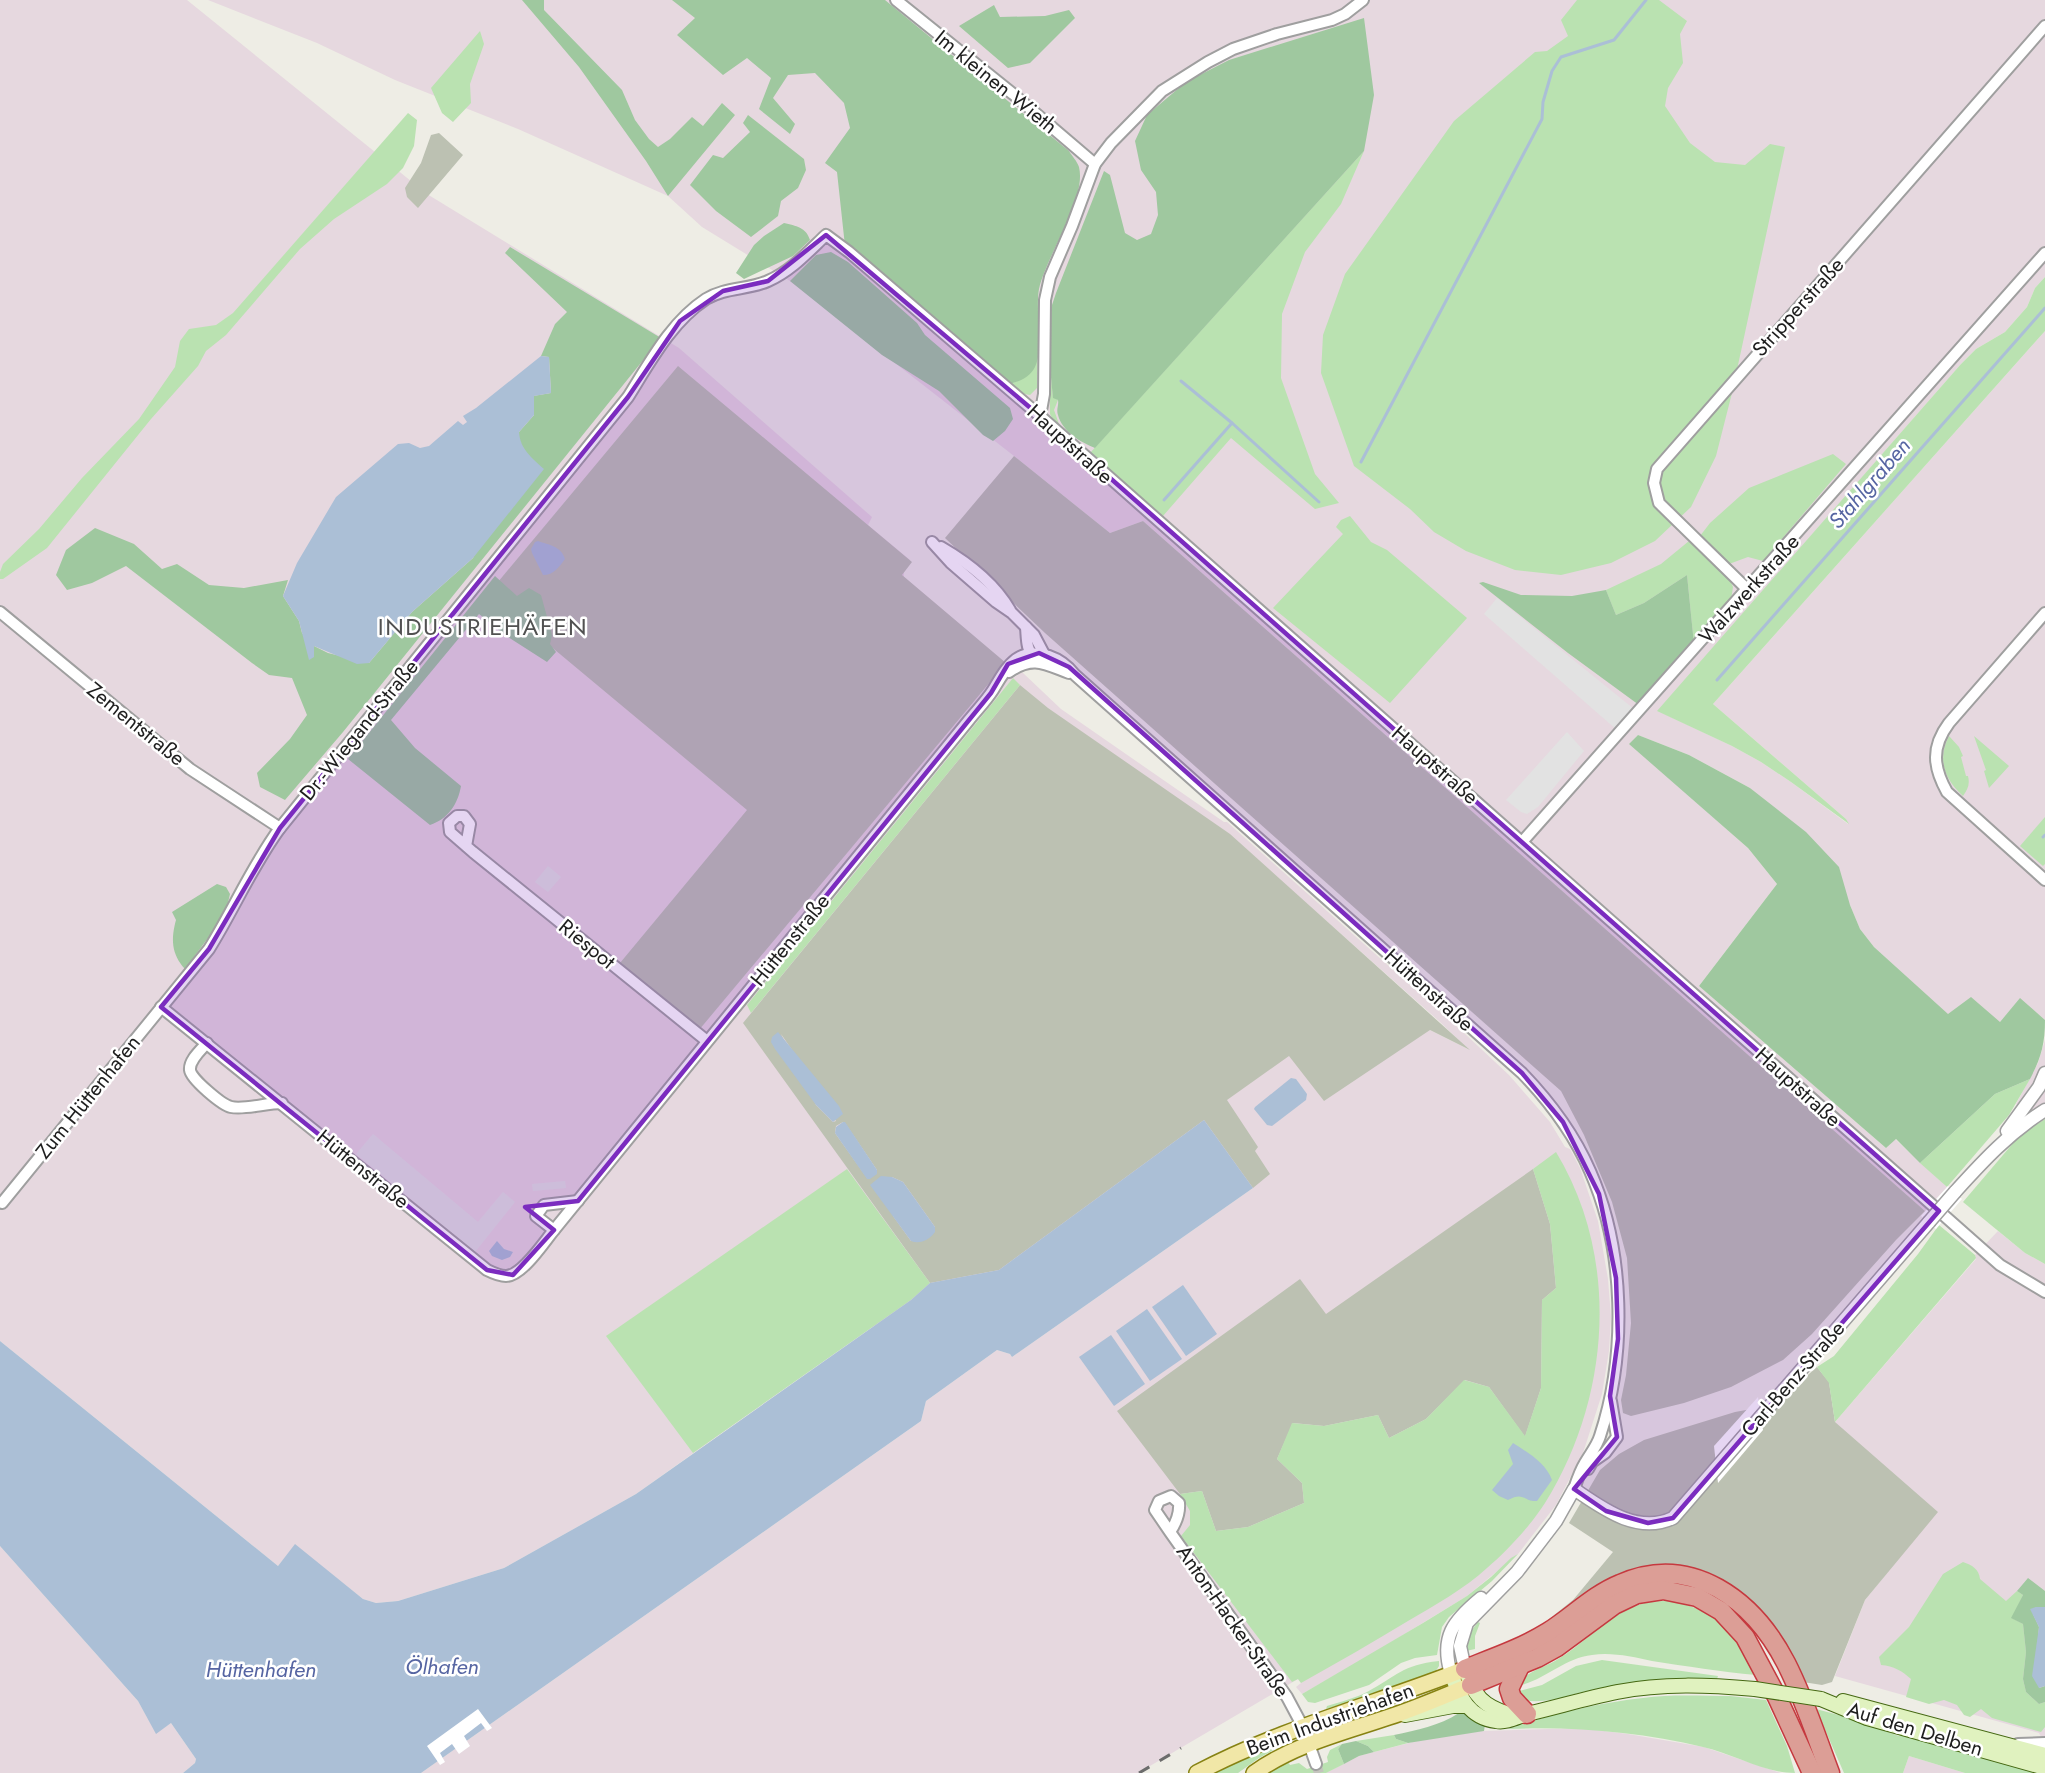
<svg xmlns="http://www.w3.org/2000/svg" width="2045" height="1773" viewBox="0 0 2045 1773" font-family="Jost,sans-serif">
  <rect width="100%" height="100%" fill="#eeede5"/>
  <g fill="#e6d8df" fill-rule="evenodd">
    <path d="M0,0H187L427,194L679,348L872,517L868,525L910,560L904,567V577L975,637L1013,678L1022,672L1061,709L1224,822H1227L1464,1033L1509,1075L1550,1122L1565,1147L1570,1149L1580,1168L1598,1221L1608,1279L1611,1317L1609,1351L1602,1394L1583,1453L1556,1505L1518,1554L1467,1596L1362,1660L1302,1694L1296,1687L1301,1683L1298,1679L1138,1773H421L921,1421L926,1401L997,1350L1010,1354L1012,1357L1253,1188L869,1328L636,1494L504,1568L398,1601L376,1603L363,1599L295,1545L278,1566L0,1341ZM1231,836L1440,1022L1468,1049L1430,1030Z"/>
    <polygon points="208,0 2045,0 2045,277 2035,288 2027,307 2005,332 1976,349 1961,364 1658,711 1732,746 1761,762 1791,782 1848,824 1846,819 1713,704 2045,331 2045,1020 2020,999 2000,1022 1948,1015 1874,947 1860,929 1850,905 1750,788 1689,755 1638,735 1630,744 1748,848 1777,884 1699,986 1886,1148 1895,1139 1947,1187 1925,1211 1143,521 1110,533 1014,456 790,281 702,227 668,196 518,129 395,80 317,43"/>
    <polygon points="2045,1040 2045,1119 2041,1122 2016,1104 2038,1063"/>
    <polygon points="1998,1231 2025,1253 2045,1264 2045,1742 2043,1741 2039,1733 1835,1676 1865,1600 1883,1578 1835,1422 1976,1259 1975,1255"/>
    <polygon points="0,1546 138,1701 156,1733 171,1723 196,1759 195,1763 183,1773 0,1773"/>
    <polygon points="1581,1728 1628,1734 1704,1747 1781,1773 1326,1773 1359,1756 1424,1739 1481,1731"/>
    <polygon points="1909,1756 1965,1773 1903,1773"/>
  </g>
  <g fill="#bcc1b2" fill-rule="evenodd">
    <polygon points="439,133 463,155 418,208 407,197 405,188 421,163 431,135"/>
    <polygon points="678,366 912,562 902,575 1006,663 699,1030 620,963 747,810 488,594"/>
    <polygon points="1014,456 1110,533 1143,521 1925,1211 1896,1240 1812,1334 1783,1360 1731,1387 1684,1403 1631,1416 1623,1413 1621,1400 1626,1375 1631,1323 1627,1258 1612,1202 1584,1135 1561,1091 1045,633 945,538"/>
    <path d="M1020,685L1048,708L1230,834L1470,1050L1430,1030L1324,1101L1289,1056L1227,1100L1258,1147L1255,1151L1270,1174L1253,1188L1204,1120L999,1270L930,1283L743,1023ZM781,1034L799,1060L836,1121L833,1122L816,1105ZM843,1122L845,1123L877,1170L867,1178L835,1133L836,1126ZM892,1177L903,1182L935,1227L911,1241L893,1216Z"/>
    <polygon points="1533,1169 1550,1224 1556,1288 1542,1300 1541,1388 1525,1437 1489,1387 1465,1380 1426,1419 1389,1438 1378,1415 1324,1426 1293,1423 1277,1459 1302,1483 1304,1503 1248,1527 1216,1531 1202,1491 1180,1494 1117,1411 1300,1279 1326,1314"/>
    <polygon points="1817,1367 1829,1382 1835,1422 1938,1512 1865,1600 1832,1682 1822,1685 1803,1682 1722,1583 1550,1623 1548,1620 1573,1600 1613,1552 1569,1523 1600,1470 1619,1454 1644,1440 1735,1412 1757,1408 1800,1382"/>
  </g>
  <g fill="#bae2b1">
    <polygon points="1577,0 1659,0 1687,21 1680,34 1683,63 1668,88 1665,106 1690,143 1715,162 1745,165 1770,144 1785,147 1732,393 1716,456 1691,507 1655,541 1611,563 1561,575 1515,570 1466,551 1434,532 1410,509 1354,466 1321,373 1323,335 1345,274 1454,121 1535,52 1547,51 1568,36 1561,20"/>
    <polygon points="480,31 484,44 470,84 471,103 453,122 442,113 431,88"/>
    <polygon points="408,113 417,120 414,146 403,168 387,184 334,219 300,249 226,335 206,351 198,366 151,419 47,548 3,579 0,579 0,572 3,564 39,529 82,478 139,419 175,367 180,341 189,329 216,325 233,313"/>
    <polygon points="1364,151 1341,204 1305,252 1282,314 1281,378 1315,474 1339,503 1315,509 1231,438 1163,516 1090,453"/>
    <polygon points="2045,277 2045,331 1713,704 1846,819 1849,824 1791,782 1761,762 1732,746 1657,711 1961,364 1976,349 2005,332 2027,307 2035,288"/>
    <path d="M1038,352L1037,388L1030,395L1019,393L1009,384C1026,380 1035,368 1038,352Z"/>
    <polygon points="1049,357 1053,397 1058,400 1054,410 1059,424 1065,432 1054,422 1050,414"/>
    <polygon points="1833,454 1846,464 1763,561 1748,557 1729,564 1700,536 1710,523 1749,488"/>
    <polygon points="1350,516 1371,542 1387,550 1467,618 1390,703 1273,608 1343,534 1336,527 1341,520"/>
    <polygon points="1689,541 1730,580 1733,587 1731,600 1694,644 1687,575 1644,603 1616,615 1606,590 1661,564"/>
    <polygon points="1013,678 1020,685 751,1013 747,1005"/>
    <path d="M1949,736L1959,747L1963,756L1961,757L1966,776H1968C1970,784 1968,789 1963,796C1944,779 1937,759 1949,736Z"/>
    <polygon points="1974,736 2009,766 1989,788 1984,771 1986,770"/>
    <polygon points="2045,817 2045,864 2043,866 2020,846"/>
    <polygon points="2030,1079 2009,1115 1947,1187 1920,1163 1995,1094"/>
    <polygon points="2045,1119 2045,1264 2025,1253 1963,1202 2020,1135"/>
    <path d="M1556,1152C1621,1259 1610,1399 1545,1503C1531,1525 1507,1551 1487,1568C1464,1589 1435,1605 1408,1621C1373,1642 1337,1663 1301,1683L1298,1679L1292,1682L1181,1536L1190,1525V1511L1180,1494L1202,1491L1216,1531L1248,1527L1304,1503L1302,1483L1277,1459L1292,1423L1324,1426L1378,1415L1389,1438L1426,1419L1464,1380L1489,1387L1525,1436L1541,1388L1542,1300L1556,1288L1550,1224L1533,1169Z"/>
    <polygon points="847,1169 930,1283 911,1300 693,1453 606,1336"/>
    <polygon points="1939,1225 1975,1255 1976,1258 1835,1422 1829,1383 1817,1367 1834,1356 1918,1254"/>
    <polygon points="1518,1554 1492,1581 1449,1617 1442,1627 1437,1655 1415,1658 1401,1663 1369,1685 1315,1703 1308,1702 1302,1694 1423,1623 1467,1596 1491,1577 1511,1558"/>
    <path d="M1963,1562C1972,1565 1979,1569 1980,1579L2006,1601L2017,1591L2023,1595L2012,1618L2023,1624L2026,1652L2023,1679L2026,1692L2039,1704L2045,1702V1727L2041,1732L1992,1718L1981,1709L1970,1717L1964,1715L1957,1705L1944,1700L1929,1704L1906,1697L1911,1679C1902,1671 1894,1666 1881,1665L1879,1657L1909,1627L1943,1574Z"/>
    <path d="M1672,1601C1718,1611 1737,1635 1756,1675C1721,1672 1686,1666 1652,1661C1633,1657 1612,1652 1592,1655C1564,1658 1544,1681 1517,1686C1524,1673 1542,1668 1555,1661C1583,1645 1606,1617 1636,1606C1647,1601 1660,1601 1672,1601Z"/>
    <polygon points="1478,1622 1480,1623 1475,1636 1475,1649 1466,1651 1468,1635"/>
    <path d="M1602,1660L1718,1676L1717,1679C1678,1676 1639,1681 1601,1688C1575,1692 1545,1707 1520,1699L1515,1692L1542,1685L1576,1666Z"/>
    <path d="M1439,1661V1666L1432,1677L1326,1709L1327,1706C1340,1702 1355,1698 1367,1692C1397,1676 1402,1665 1439,1661Z"/>
    <polygon points="1426,1690 1427,1692 1395,1704 1382,1712 1332,1730 1331,1727 1372,1714 1393,1702"/>
    <path d="M1730,1696L1766,1700L1787,1746L1795,1773C1764,1773 1734,1754 1703,1747C1640,1732 1573,1726 1508,1729C1552,1714 1597,1703 1643,1698C1671,1694 1702,1696 1730,1696Z"/>
    <polygon points="1816,1709 1846,1717 1899,1736 1904,1734 2045,1773 1965,1773 1909,1756 1903,1773 1844,1773"/>
    <polygon points="1394,1735 1396,1739 1408,1743 1374,1752 1368,1746 1356,1741"/>
    <polygon points="1282,1740 1282,1745 1259,1758 1238,1773 1207,1773"/>
    <polygon points="1342,1744 1338,1749 1344,1764 1326,1773 1269,1773 1288,1762 1290,1765 1299,1763 1307,1769 1328,1762 1327,1757 1330,1750"/>
  </g>
  <g fill="#9fc89f">
    <polygon points="522,0 544,0 544,10 622,90 635,120 649,139 658,147 670,139 692,117 703,126 722,103 735,115 668,196 646,161 579,67"/>
    <path d="M672,0H885L1069,151C1072,156 1077,161 1079,167C1087,199 1046,256 1039,289C1035,311 1044,349 1035,367C1030,377 1019,382 1009,384L845,246L837,172L825,163L850,128L844,103L815,73L788,75L773,98L795,124L790,134L759,109L771,78L747,58L723,75L677,35L695,18Z"/>
    <polygon points="994,5 1000,17 1045,16 1069,10 1075,18 1030,63 1008,68 959,26"/>
    <path d="M1364,18L1374,95L1364,151L1095,448C1080,442 1062,431 1058,415C1056,410 1059,405 1058,400L1053,398L1049,357V314L1056,293L1104,171L1110,175L1125,233L1137,240L1151,234L1158,215L1156,192L1141,170L1135,141L1147,115L1186,82L1229,60Z"/>
    <polygon points="748,115 804,159 806,170 798,188 781,201 778,216 751,237 716,211 690,185 713,155 723,158 750,132 743,123"/>
    <path d="M784,223C796,226 806,227 810,240L793,256L744,279L736,273L754,245L764,236Z"/>
    <polygon points="510,247 661,338 343,732 285,800 260,787 257,773 290,739 307,715 292,678 269,675 252,663 126,566 92,583 67,590 56,575 66,550 95,528 134,544 162,569 177,564 209,585 244,588 288,580 283,596 299,621 302,633 314,646 328,653 369,663 412,612 473,558 524,451 519,441 519,432 534,415 533,396 551,393 549,357 541,356 555,324 567,312 505,253"/>
    <polygon points="831,252 848,262 917,323 925,335 1010,408 1013,419 1005,431 993,441 983,435 939,391 882,355 790,281 816,255"/>
    <polygon points="1687,575 1694,644 1639,705 1568,653 1479,583 1483,582 1521,595 1572,596 1606,590 1616,615 1644,603"/>
    <path d="M495,576L517,596L529,588L541,595L552,635L550,644L556,652L547,662L505,635L479,614L391,720L415,748L461,786C458,804 448,819 430,825L348,759Z"/>
    <path d="M1638,735L1689,755L1750,788L1806,832L1839,867L1850,905L1860,929L1874,947L1948,1014L1971,997L2000,1022L2020,998L2045,1020C2045,1044 2041,1058 2030,1079L1995,1094L1920,1163L1896,1139L1886,1148L1699,986L1777,884L1748,848L1629,744Z"/>
    <path d="M217,884L226,887L230,894L225,915L185,969C171,954 171,938 176,920L172,912Z"/>
    <polygon points="2028,1578 2045,1591 2045,1607 2036,1607 2033,1614 2039,1627 2037,1650 2039,1688 2045,1686 2045,1702 2039,1704 2026,1692 2023,1679 2026,1652 2023,1624 2011,1618 2023,1595 2017,1591"/>
    <path d="M1459,1713H1466L1485,1725L1484,1731L1408,1743L1396,1739L1394,1735C1417,1730 1439,1726 1459,1713Z"/>
    <polygon points="1356,1741 1368,1746 1374,1752 1359,1756 1344,1764 1338,1749 1342,1744"/>
  </g>
  <g fill="#e2e2e2">
    <polygon points="1497,598 1634,709 1617,730 1484,614"/>
    <polygon points="1567,732 1584,751 1538,807 1527,814 1521,812 1506,800"/>
    <polygon points="548,866 561,877 548,892 535,882"/>
    <polygon points="373,1134 478,1222 503,1192 515,1202 475,1252 356,1154"/>
    <polygon points="565,1181 566,1188 533,1191 532,1184"/>
  </g>
  <g fill="#abbfd6">
    <path d="M541,356L549,357L551,393L534,396V415L519,432C520,449 532,458 544,469L473,558L412,612L369,663L357,664L314,646V657L309,660L299,621L283,596L297,563L336,497L398,444L409,443L420,448L429,446L458,421L463,425L467,422L463,416L476,408Z"/>
    <path d="M538,541C549,545 561,546 565,559C559,567 554,575 543,575L532,553L531,549L535,542Z"/>
    <polygon points="778,1032 839,1106 843,1114 833,1122 816,1105 775,1049 771,1042 772,1037"/>
    <polygon points="1291,1078 1296,1079 1307,1094 1306,1100 1272,1126 1267,1125 1254,1109 1255,1107"/>
    <polygon points="1204,1120 1253,1188 1012,1357 1010,1354 997,1350 926,1401 921,1421 421,1773 183,1773 195,1763 196,1759 171,1723 156,1734 138,1701 0,1546 0,1341 278,1566 295,1544 363,1599 376,1603 398,1601 504,1568 636,1494 911,1300 930,1283 999,1270"/>
    <polygon points="843,1122 845,1122 877,1170 877,1174 870,1179 867,1179 835,1133 836,1127"/>
    <path d="M881,1176L892,1177L903,1182L935,1227V1232C930,1239 920,1245 911,1241L870,1185Z"/>
    <polygon points="497,1241 504,1249 513,1252 510,1257 502,1260 492,1256 489,1251"/>
    <polygon points="1183,1285 1217,1334 1186,1356 1152,1307"/>
    <polygon points="1147,1309 1182,1359 1150,1381 1116,1331"/>
    <polygon points="1111,1335 1145,1384 1114,1406 1079,1357"/>
    <path d="M1513,1443C1527,1452 1546,1463 1552,1480L1537,1501C1524,1502 1524,1491 1508,1500L1499,1496L1492,1490L1513,1464L1508,1450Z"/>
    <polygon points="2036,1607 2045,1607 2045,1686 2039,1688 2032,1676 2039,1627 2030,1609"/>
  </g>
  <g fill="#fff">
    <polygon points="1948,1186 1962,1199 1936,1229 1921,1216"/>
    <polygon points="1758,1397 1763,1430 1718,1483 1714,1446"/>
    <polygon points="478,1709 492,1728 487,1731 481,1723 464,1736 470,1746 459,1754 452,1744 440,1753 445,1762 440,1765 427,1746"/>
  </g>
  <g fill="none" stroke-linecap="round" stroke-linejoin="round">
    <g stroke="#abbfd6" stroke-width="3">
      <polyline points="1181,381 1232,423 1319,502"/>
      <polyline points="1361,462 1542,119 1543,102 1552,71 1561,57 1614,40 1646,0"/>
      <polyline points="1164,500 1232,423"/>
      <polyline points="1717,680 2045,308"/>
      <polyline points="2043,837 2045,835"/>
    </g>
    <polyline stroke="#c4c4bd" stroke-width="10" stroke-dasharray="10 5" stroke-linecap="butt" points="1316,1764 1319,1773"/>
    <g stroke="#9f9f9f" stroke-width="14">
      <g id="minor">
        <polyline points="896,0 1013,94 1095,164"/>
        <polyline points="1040,416 1044,394 1045,300 1050,277 1072,226 1095,164 1111,143 1162,91 1208,62 1233,49 1277,34 1332,20 1345,14 1363,0"/>
        <polyline points="932,542 951,563 996,602 1012,613 1034,635 1044,654"/>
        <path d="M941,547C967,562 995,584 1010,610"/>
        <polyline points="1748,590 1659,503 1654,483 1657,469 2045,26"/>
        <polyline points="0,612 190,769 280,828"/>
        <path d="M2045,613L1949,723C1931,747 1933,767 1947,792L2045,880"/>
        <path d="M1026,627C1027,639 1026,650 1035,660"/>
        <path d="M1009,672C1033,655 1045,664 1069,673"/>
        <polyline points="1522,842 2045,253"/>
        <polyline points="466,846 470,824 464,816 457,816 449,823 450,832 473,852 707,1041"/>
        <path d="M161,1007L487,1270C493,1273 499,1276 506,1276C522,1276 544,1242 554,1230L969,720C977,710 986,701 993,690C1007,667 1017,646 1049,656C1061,660 1068,666 1075,675L1522,1073C1550,1102 1574,1134 1590,1171C1625,1250 1627,1354 1600,1436C1597,1446 1590,1454 1585,1463C1580,1471 1577,1480 1574,1489"/>
        <path d="M207,1043C201,1050 189,1060 190,1070C191,1079 222,1105 231,1107C245,1110 266,1103 282,1103"/>
        <path d="M2,1203L209,949C234,909 252,866 280,828L628,397C650,362 671,322 706,299C725,287 748,290 768,281C791,271 808,252 826,235L849,252L1040,416L2000,1265L2045,1292"/>
        <polyline points="554,1230 536,1216 544,1205 578,1201"/>
        <polyline points="1588,1469 1592,1462 1605,1453 1617,1437 1611,1401"/>
        <path d="M1170,1532C1176,1523 1180,1514 1179,1503L1171,1496L1159,1501L1155,1510L1170,1532L1287,1697L1303,1727L1316,1764"/>
        <polyline points="2018,1744 2045,1743"/>
      </g>
    </g>
    <g stroke="#9f9f9f" stroke-width="15">
      <g id="tertiary">
        <polyline points="2007,1131 2039,1087 2045,1073"/>
        <path d="M1955,1192C1983,1161 2009,1133 2045,1110"/>
        <path d="M1465,1669L1460,1646L1467,1623L1517,1572L1556,1521L1574,1489C1602,1508 1637,1535 1673,1518L1929,1222"/>
        <path d="M1451,1674C1440,1637 1453,1621 1481,1598"/>
      </g>
    </g>
    <g stroke="#456812" stroke-width="16">
      <g id="secondary">
        <path d="M1451,1674C1460,1697 1469,1718 1496,1721C1507,1723 1517,1717 1527,1714C1557,1707 1587,1698 1617,1692C1663,1683 1708,1685 1755,1689"/>
        <path d="M1468,1677C1477,1703 1492,1709 1517,1717"/>
        <polyline points="1821,1699 1867,1718 2045,1768"/>
        <polyline points="1843,1701 2045,1755"/>
        <polyline points="1405,1715 1453,1706 1466,1706"/>
      </g>
    </g>
    <g stroke="#868212" stroke-width="18">
      <g id="primary">
        <path d="M1197,1773C1282,1728 1376,1704 1465,1669"/>
        <path d="M1254,1773C1295,1744 1342,1733 1389,1717C1417,1708 1444,1696 1471,1685"/>
      </g>
    </g>
    <g stroke="#c5393f" stroke-width="21">
      <g id="motorway">
        <polyline points="1520,1666 1509,1689 1512,1698 1527,1714"/>
        <path d="M1465,1669C1493,1658 1522,1648 1548,1632C1572,1617 1593,1595 1620,1584C1692,1552 1754,1601 1786,1663C1804,1698 1816,1736 1830,1773"/>
        <polyline points="1471,1685 1537,1658 1557,1647 1614,1605 1637,1594 1663,1590 1697,1597 1721,1611 1745,1637 1777,1697 1812,1773"/>
      </g>
    </g>
    <use href="#minor" stroke="#fff" stroke-width="10"/>
    <use href="#tertiary" stroke="#fff" stroke-width="12"/>
    <use href="#secondary" stroke="#e0f2bf" stroke-width="14"/>
    <use href="#primary" stroke="#f1e7a7" stroke-width="15"/>
    <use href="#motorway" stroke="#dc9e96" stroke-width="18"/>
    <polyline stroke="#6c6c6c" stroke-width="3" stroke-dasharray="12 12" stroke-linecap="butt" points="1139,1773 1181,1748"/>
    <g stroke="#9f9f9f" stroke-width="15" stroke-linecap="butt">
      <polyline id="tertiary-bridge" points="1929,1222 1955,1192"/>
    </g>
    <g stroke="#456812" stroke-width="16" stroke-linecap="butt">
      <polyline id="secondary-bridge" points="1755,1689 1821,1699"/>
    </g>
    <use href="#tertiary-bridge" stroke="#fff" stroke-width="12"/>
    <use href="#secondary-bridge" stroke="#e0f2bf" stroke-width="14"/>
  </g>
  <path fill="#7b2cbf" fill-opacity="0.2" stroke="#7b2cbf" stroke-width="4.5" stroke-linejoin="round" d="M826,235L1040,416L1939,1211L1673,1518L1648,1523L1606,1511L1574,1489L1617,1437L1610,1396L1618,1339L1616,1278L1599,1194L1563,1122L1522,1073L1069,667L1039,653L1008,664L991,693L578,1201L525,1207L554,1230L513,1275L487,1270L161,1007L209,949L280,828L628,397L680,321L723,291L768,281Z"/>
  <g text-anchor="middle" stroke-width="5" stroke-linejoin="round" paint-order="stroke">
    <g font-size="21" fill="#1e1e1e" stroke="#fff">
      <text transform="translate(996 82) rotate(39)" y="7">Im kleinen Wieth</text>
      <text transform="translate(1798 307) rotate(-48)" y="7">Stripperstraße</text>
      <text transform="translate(1070 444) rotate(42)" y="7">Hauptstraße</text>
      <text transform="translate(1749 589) rotate(-48)" y="7">Walzwerkstraße</text>
      <text transform="translate(136 724) rotate(39)" y="7">Zementstraße</text>
      <text transform="translate(359 730) rotate(-51)" y="7">Dr.-Wiegand-Straße</text>
      <text transform="translate(1435 765) rotate(41)" y="7">Hauptstraße</text>
      <text transform="translate(790 940) rotate(-51)" y="7">Hüttenstraße</text>
      <text transform="translate(587 944) rotate(39)" y="7">Riespot</text>
      <text transform="translate(1429 990) rotate(42)" y="7">Hüttenstraße</text>
      <text transform="translate(1798 1087) rotate(42)" y="7">Hauptstraße</text>
      <text transform="translate(88 1097) rotate(-51)" y="7">Zum Hüttenhafen</text>
      <text transform="translate(363 1169) rotate(39)" y="7">Hüttenstraße</text>
      <text transform="translate(1793 1379) rotate(-49)" y="7">Carl-Benz-Straße</text>
      <text transform="translate(1233 1621) rotate(55)" y="7">Anton-Hacker-Straße</text>
      <text transform="translate(1330 1719) rotate(-20)" y="7">Beim Industriehafen</text>
      <text transform="translate(1915 1729) rotate(17)" y="7">Auf den Delben</text>
    </g>
    <g font-size="22" font-style="italic" fill="#5665a2" stroke="#fff">
      <text transform="translate(1869 483) rotate(-49)" y="8">Stahlgraben</text>
      <text x="442" y="1674">Ölhafen</text>
      <text x="261" y="1677">Hüttenhafen</text>
    </g>
    <g font-size="24" letter-spacing="1.5" fill="#515151" stroke="#fff">
      <text x="483" y="635">INDUSTRIEHÄFEN</text>
    </g>
  </g>
</svg>
